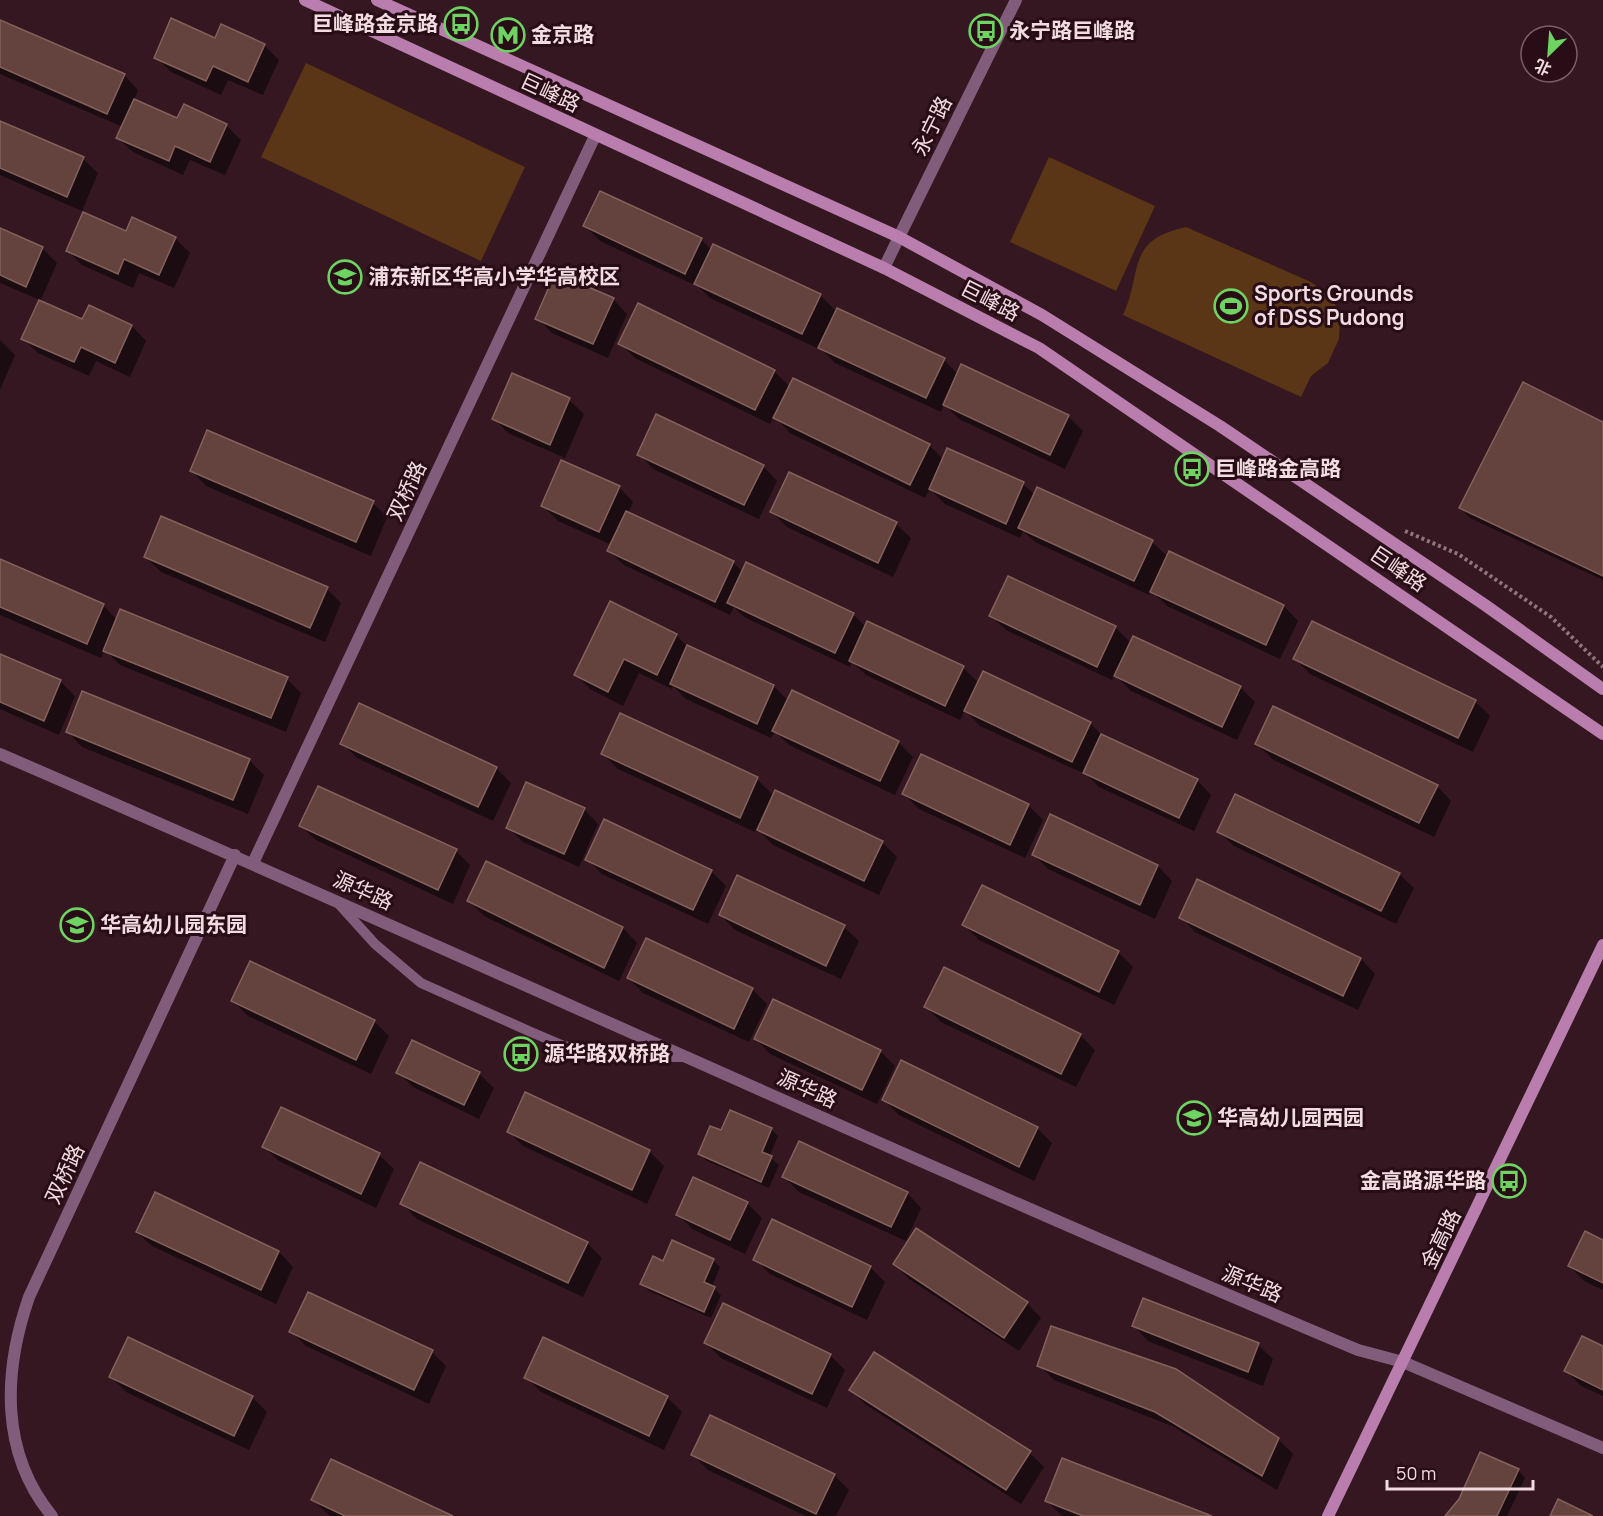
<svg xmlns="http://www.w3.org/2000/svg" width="1603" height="1516" viewBox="0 0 1603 1516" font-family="Manrope,'Noto Sans SC',sans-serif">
  <rect width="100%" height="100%" fill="#341720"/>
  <g fill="#5a3516">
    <polygon points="306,63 525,167 481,261 261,157"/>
    <polygon points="1049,157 1155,206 1116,291 1010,242"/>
    <path d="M1186,227L1311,282L1333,298L1340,318L1339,339L1328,363L1311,376L1301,397L1123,315C1143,272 1125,240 1186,227Z"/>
  </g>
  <g fill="#0007">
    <polygon points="0,21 124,75 138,90 134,100 178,120 226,125 241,140 225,175 190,160 183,175 133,152 118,138 123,127 0,74"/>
    <polygon points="215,40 264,45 279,60 263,95 228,80 221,95 171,72 156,57"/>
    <polygon points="0,122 83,159 98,173 82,211 0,175"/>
    <polygon points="585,226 701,239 712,250 820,295 837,312 944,360 958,374 1068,416 1083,431 1065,469 959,419 944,404 941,412 835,363 818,346 817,348 710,298 699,287 600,241"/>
    <polygon points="0,230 42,248 57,263 40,302 83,321 89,307 132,326 146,341 130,377 96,361 89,376 38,353 23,338 40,300 0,283"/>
    <polygon points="127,233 175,238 190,253 174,288 139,273 133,288 82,265 67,250"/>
    <polygon points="613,299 627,314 608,358 552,333 537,318"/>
    <polygon points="0,340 15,355 0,390"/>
    <polygon points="620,343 774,371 790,387 794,380 929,445 944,460 1023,484 1035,495 1152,542 1168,557 1169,553 1284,606 1298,621 1280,659 1167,606 1151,591 1149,595 1035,542 1023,531 1020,538 945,504 930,489 925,498 790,433 774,416 770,424 635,358"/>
    <polygon points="513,375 569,400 584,414 565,458 508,433 494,418"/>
    <polygon points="1603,424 1603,580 1470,518 1460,508"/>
    <polygon points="639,454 763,466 777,481 759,519 653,469"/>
    <polygon points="192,471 373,503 387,517 371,556 206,486"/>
    <polygon points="790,474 896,524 911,538 893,577 787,527 772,512"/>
    <polygon points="619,487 633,502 628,513 733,562 743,572 853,614 866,627 963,668 979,683 1090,723 1103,736 1197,780 1211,795 1194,831 1099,787 1087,775 980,726 965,710 960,720 866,675 852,662 850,667 744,617 734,607 730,615 624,565 609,551 612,545 558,521 543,506"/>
    <polygon points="146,557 327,589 341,603 325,642 161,572"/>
    <polygon points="0,561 103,605 117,620 287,679 301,693 286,732 120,665 105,650 101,658 0,615"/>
    <polygon points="991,616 1115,627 1131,643 1134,638 1240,687 1255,702 1237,740 1131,691 1115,675 1112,680 1006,630"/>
    <polygon points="676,635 689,648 774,686 788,701 898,742 913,757 895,795 789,745 775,731 771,738 686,699 673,686 672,689 639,673 623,706 590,689 576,674"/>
    <polygon points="0,656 61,682 75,696 59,735 0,709"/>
    <polygon points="1295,659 1475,701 1490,716 1473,752 1310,674"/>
    <polygon points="621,715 757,779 774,796 882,842 897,857 879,895 773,845 756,828 755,832 618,769 603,754"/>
    <polygon points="68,732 249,760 264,775 248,814 82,747"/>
    <polygon points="342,743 496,768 511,783 493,821 357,758"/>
    <polygon points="1257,744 1437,786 1451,801 1434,837 1272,759"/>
    <polygon points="904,794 1028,805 1043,820 1025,858 919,809"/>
    <polygon points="584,809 598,824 579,867 523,842 508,828"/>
    <polygon points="301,826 456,851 470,865 453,904 316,840"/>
    <polygon points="1219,832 1399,874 1414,888 1396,924 1234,846"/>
    <polygon points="1033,854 1158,866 1172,881 1155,919 1048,869"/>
    <polygon points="587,859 711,871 726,886 708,924 602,874"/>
    <polygon points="487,863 623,928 637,943 619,981 484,916 469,901"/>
    <polygon points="738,877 844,927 859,941 841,979 735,930 720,915"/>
    <polygon points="1198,881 1361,959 1375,974 1358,1010 1195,932 1181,917"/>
    <polygon points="983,887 1118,952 1133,967 1114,1005 979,940 964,925"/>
    <polygon points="646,940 753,990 767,1004 749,1042 643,993 628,978"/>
    <polygon points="233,1001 374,1021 389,1036 371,1074 248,1016"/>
    <polygon points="926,1007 1080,1035 1095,1050 1076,1087 941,1022"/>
    <polygon points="756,1039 880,1051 895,1066 877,1104 770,1054"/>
    <polygon points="413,1042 479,1074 494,1088 479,1119 413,1087 398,1072"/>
    <polygon points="526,1094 649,1151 664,1166 647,1204 523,1146 508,1131"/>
    <polygon points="884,1100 1037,1128 1052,1143 1034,1181 899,1115"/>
    <polygon points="771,1129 778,1136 769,1157 779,1165 769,1188 707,1161 700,1154 722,1132"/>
    <polygon points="264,1147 379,1155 394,1169 376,1208 279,1161"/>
    <polygon points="784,1177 907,1193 921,1208 906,1241 799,1192"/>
    <polygon points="155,1194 279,1252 293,1267 276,1304 152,1246 137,1232"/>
    <polygon points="747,1203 762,1218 745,1254 692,1229 678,1214"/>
    <polygon points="402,1204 587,1243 602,1258 583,1297 417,1219"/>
    <polygon points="773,1221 870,1267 885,1282 867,1320 770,1274 755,1259"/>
    <polygon points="1603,1241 1603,1290 1584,1281 1569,1266"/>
    <polygon points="713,1260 720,1267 712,1287 721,1295 711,1318 649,1291 642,1284 664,1263"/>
    <polygon points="895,1264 1027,1303 1041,1318 1019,1351 909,1279"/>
    <polygon points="1134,1326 1258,1345 1273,1359 1263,1386 1148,1341"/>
    <polygon points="291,1331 432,1352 446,1366 429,1404 306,1346"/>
    <polygon points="706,1343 830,1355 845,1370 827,1408 721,1358"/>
    <polygon points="1603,1348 1603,1396 1581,1386 1566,1371"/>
    <polygon points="1039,1365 1278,1439 1293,1454 1277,1490 1172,1426 1054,1380"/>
    <polygon points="111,1377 252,1397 267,1412 249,1450 126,1392"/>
    <polygon points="526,1377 667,1397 682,1412 664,1450 541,1392"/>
    <polygon points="851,1390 1030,1453 1044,1467 1021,1504 866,1405"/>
    <polygon points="693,1455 834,1475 849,1490 836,1516 806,1516 708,1470"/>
    <polygon points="1518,1470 1525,1478 1507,1516 1447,1516"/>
    <polygon points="313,1500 450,1516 330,1516"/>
    <polygon points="1047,1501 1208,1516 1062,1516"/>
  </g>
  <g fill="#64423d" stroke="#85615b" stroke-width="1.5">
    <polygon points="171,18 215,38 221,24 265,44 248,82 213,66 206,81 154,58"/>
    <polygon points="0,20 125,74 107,114 0,67"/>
    <polygon points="134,99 177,118 184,104 227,124 210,162 175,146 169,161 116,138"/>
    <polygon points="0,121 84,157 67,197 0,168"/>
    <polygon points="600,191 702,238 685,274 583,226"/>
    <polygon points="83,212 126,231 132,217 176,237 159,275 124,259 118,274 66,251"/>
    <polygon points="0,228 43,247 26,287 0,275"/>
    <polygon points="713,244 821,294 802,334 694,284"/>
    <polygon points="555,273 614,298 593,344 535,319"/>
    <polygon points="39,300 82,319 89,305 132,325 115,363 81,347 74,362 21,339"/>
    <polygon points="638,303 775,370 755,410 618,344"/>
    <polygon points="837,308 945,358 926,398 818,348"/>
    <polygon points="961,364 1069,415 1050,455 943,405"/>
    <polygon points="512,373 570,398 550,445 492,419"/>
    <polygon points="793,378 930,444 910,485 773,418"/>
    <polygon points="1523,382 1603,422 1603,576 1459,508"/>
    <polygon points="656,414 764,465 744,505 637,455"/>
    <polygon points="207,430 374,501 356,542 190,471"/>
    <polygon points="947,448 1024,482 1006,524 929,489"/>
    <polygon points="561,460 620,486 599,532 541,506"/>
    <polygon points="789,472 897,522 878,563 770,512"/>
    <polygon points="1037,487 1153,540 1134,581 1018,528"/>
    <polygon points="626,511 734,561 715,602 607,551"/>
    <polygon points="161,516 328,587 310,628 144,557"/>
    <polygon points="1169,551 1284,605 1266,645 1150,592"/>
    <polygon points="0,559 104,604 87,644 0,607"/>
    <polygon points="746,562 854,613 835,653 727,603"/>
    <polygon points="1008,576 1116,626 1097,667 989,616"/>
    <polygon points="610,601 677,634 657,675 624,659 608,692 574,675"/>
    <polygon points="120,609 288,677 271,718 103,651"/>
    <polygon points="867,621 964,666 945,706 849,661"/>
    <polygon points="1312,621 1476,700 1458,738 1293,659"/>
    <polygon points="1133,636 1241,686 1222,727 1114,676"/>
    <polygon points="687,645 774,685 757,724 670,684"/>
    <polygon points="0,654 61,680 44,721 0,702"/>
    <polygon points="983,671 1091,722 1072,762 964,711"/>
    <polygon points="792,690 899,741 880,781 772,731"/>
    <polygon points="82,691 250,759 233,800 66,732"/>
    <polygon points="359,703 497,767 478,807 340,744"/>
    <polygon points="1273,706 1438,785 1419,823 1255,744"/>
    <polygon points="620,713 758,777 740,818 601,754"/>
    <polygon points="1101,734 1198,779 1179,818 1083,773"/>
    <polygon points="921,754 1029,804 1010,845 902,794"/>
    <polygon points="526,782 585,808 564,854 506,828"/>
    <polygon points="318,786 457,849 438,890 299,826"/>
    <polygon points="775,790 883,841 864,881 757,830"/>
    <polygon points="1235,794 1400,873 1381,911 1217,832"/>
    <polygon points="1050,814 1158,865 1140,905 1032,855"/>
    <polygon points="604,819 712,870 693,910 585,860"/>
    <polygon points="486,861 623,927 604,968 467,901"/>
    <polygon points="737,875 845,925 826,966 719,915"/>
    <polygon points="1197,879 1361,958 1343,996 1179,918"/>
    <polygon points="982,885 1119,951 1099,992 962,925"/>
    <polygon points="646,938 753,988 734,1029 627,978"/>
    <polygon points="250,961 375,1020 356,1060 231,1001"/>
    <polygon points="944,967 1081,1034 1061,1074 924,1007"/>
    <polygon points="773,999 881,1050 862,1090 754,1039"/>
    <polygon points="412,1040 480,1072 464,1105 396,1073"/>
    <polygon points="901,1060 1038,1127 1019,1167 882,1100"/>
    <polygon points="525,1092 650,1150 632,1190 507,1132"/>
    <polygon points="281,1107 380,1153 361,1194 262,1147"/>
    <polygon points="730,1110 772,1128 762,1152 772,1156 761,1182 698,1154 710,1126 721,1130"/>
    <polygon points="799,1141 908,1192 891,1227 782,1177"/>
    <polygon points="420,1162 588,1242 568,1283 400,1204"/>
    <polygon points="693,1177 748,1202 730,1240 676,1215"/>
    <polygon points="155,1192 279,1251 261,1290 136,1232"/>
    <polygon points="772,1219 871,1266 852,1307 753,1260"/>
    <polygon points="916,1228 1028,1302 1004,1338 893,1264"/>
    <polygon points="1585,1231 1603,1240 1603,1283 1568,1266"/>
    <polygon points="672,1240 714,1259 704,1282 715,1287 704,1312 640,1284 653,1256 663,1261"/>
    <polygon points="308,1292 433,1350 414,1390 289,1332"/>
    <polygon points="1143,1298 1259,1343 1248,1372 1132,1326"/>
    <polygon points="723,1303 831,1354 812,1394 704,1343"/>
    <polygon points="1051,1326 1176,1369 1279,1438 1262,1476 1155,1412 1037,1366"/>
    <polygon points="1582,1336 1603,1346 1603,1390 1564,1371"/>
    <polygon points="128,1337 253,1396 234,1436 109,1377"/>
    <polygon points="543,1337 668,1396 649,1436 524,1378"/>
    <polygon points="874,1352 1031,1451 1006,1490 849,1390"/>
    <polygon points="710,1415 835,1474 816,1514 691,1455"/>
    <polygon points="1480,1452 1519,1469 1497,1516 1445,1516 1459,1499"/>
    <polygon points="1062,1458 1212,1516 1083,1516 1045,1501"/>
    <polygon points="331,1459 453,1516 345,1516 311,1500"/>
    <polygon points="1558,1499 1593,1516 1550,1516"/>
  </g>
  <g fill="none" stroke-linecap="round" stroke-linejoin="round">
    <polyline stroke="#8f767d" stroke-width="4" stroke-dasharray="3 3" stroke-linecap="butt" points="1405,531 1458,554 1551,617 1603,667"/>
    <polyline stroke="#825d7b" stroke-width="10" points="337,902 375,944 421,983 531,1032 564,1046 625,1057 685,1057"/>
    <g stroke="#825d7b" stroke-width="12">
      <polyline points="884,268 899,237"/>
      <path d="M0,754C454,950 902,1158 1358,1350L1403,1362L1603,1448"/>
    </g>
    <g stroke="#825d7b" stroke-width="12">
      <polyline points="899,237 1016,0"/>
      <polyline points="253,863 595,136"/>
      <path d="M52,1516C0,1453 3,1372 29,1297L235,855"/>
    </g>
    <g stroke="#b97eae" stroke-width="12">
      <polyline points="305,0 884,268 1039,348 1603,734"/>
      <polyline points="377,0 899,237 1042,315 1220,426 1485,605 1603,689"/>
      <polyline points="1328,1516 1603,945"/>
    </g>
  </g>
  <defs>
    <g id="bus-ring" transform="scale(1.725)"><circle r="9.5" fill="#290d16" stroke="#6dd361" stroke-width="1.5"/><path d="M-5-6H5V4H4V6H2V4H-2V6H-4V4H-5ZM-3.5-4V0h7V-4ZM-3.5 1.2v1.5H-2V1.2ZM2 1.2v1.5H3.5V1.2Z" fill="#6dd361"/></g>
    <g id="metro-ring" transform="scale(1.725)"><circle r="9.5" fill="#290d16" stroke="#6dd361" stroke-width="1.5"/><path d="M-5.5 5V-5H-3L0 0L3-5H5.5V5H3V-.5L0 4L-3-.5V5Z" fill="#6dd361"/></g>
    <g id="school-ring" transform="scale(1.725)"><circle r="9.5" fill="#290d16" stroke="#6dd361" stroke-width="1.5"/><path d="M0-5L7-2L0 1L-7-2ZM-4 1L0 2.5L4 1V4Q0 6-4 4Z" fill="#6dd361"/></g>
    <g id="stadium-ring" transform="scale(1.725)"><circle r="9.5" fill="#290d16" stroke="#6dd361" stroke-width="1.5"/><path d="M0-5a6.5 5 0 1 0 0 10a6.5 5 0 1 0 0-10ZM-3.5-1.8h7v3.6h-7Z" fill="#6dd361"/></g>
  </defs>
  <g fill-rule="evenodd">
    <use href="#bus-ring" x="461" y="24"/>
    <use href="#bus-ring" x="986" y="31"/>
    <use href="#metro-ring" x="508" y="35"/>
    <use href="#school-ring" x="345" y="277"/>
    <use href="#stadium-ring" x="1231" y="306"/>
    <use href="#bus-ring" x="1192" y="469"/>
    <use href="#school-ring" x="77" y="925"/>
    <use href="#bus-ring" x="521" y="1054"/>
    <use href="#school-ring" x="1194" y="1118"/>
    <use href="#bus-ring" x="1509" y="1181"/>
  </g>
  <g text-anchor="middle" stroke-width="6" stroke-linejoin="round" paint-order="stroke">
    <g font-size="21" font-weight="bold" fill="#f1dce1" stroke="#290d16" text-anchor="start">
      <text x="438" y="31" text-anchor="end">巨峰路金京路</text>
      <text x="1009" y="38">永宁路巨峰路</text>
      <text x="531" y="42">金京路</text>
      <text x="368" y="284">浦东新区华高小学华高校区</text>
      <text x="1254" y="301">Sports Grounds<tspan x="1254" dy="24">of DSS Pudong</tspan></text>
      <text x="1215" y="476">巨峰路金高路</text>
      <text x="100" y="932">华高幼儿园东园</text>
      <text x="544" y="1061">源华路双桥路</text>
      <text x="1217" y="1125">华高幼儿园西园</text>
      <text x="1486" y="1188" text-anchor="end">金高路源华路</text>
    </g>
    <g font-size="21" fill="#f1dce1" stroke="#290d16">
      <text transform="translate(550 93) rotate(25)" y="7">巨峰路</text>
      <text transform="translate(932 126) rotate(-64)" y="7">永宁路</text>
      <text transform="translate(990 301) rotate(27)" y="7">巨峰路</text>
      <text transform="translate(407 491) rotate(-65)" y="7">双桥路</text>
      <text transform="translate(1398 569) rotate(34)" y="7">巨峰路</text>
      <text transform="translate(363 891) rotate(24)" y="7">源华路</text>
      <text transform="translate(807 1089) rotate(24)" y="7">源华路</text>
      <text transform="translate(65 1174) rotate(-65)" y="7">双桥路</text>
      <text transform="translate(1441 1239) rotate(-64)" y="7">金高路</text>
      <text transform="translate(1252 1284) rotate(23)" y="7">源华路</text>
    </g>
  </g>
  <g transform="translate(1549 54) rotate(205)"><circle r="28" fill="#290d16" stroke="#796067" stroke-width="1.5"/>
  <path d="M0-4.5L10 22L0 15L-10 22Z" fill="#6dd361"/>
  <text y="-9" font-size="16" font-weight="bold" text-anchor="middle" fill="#f1dce1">北</text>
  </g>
  <path d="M1387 1480v9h146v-9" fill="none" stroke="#f1dce1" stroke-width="3"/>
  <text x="1396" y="1480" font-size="18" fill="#f1dce1" stroke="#290d16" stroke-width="4.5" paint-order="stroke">50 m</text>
</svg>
